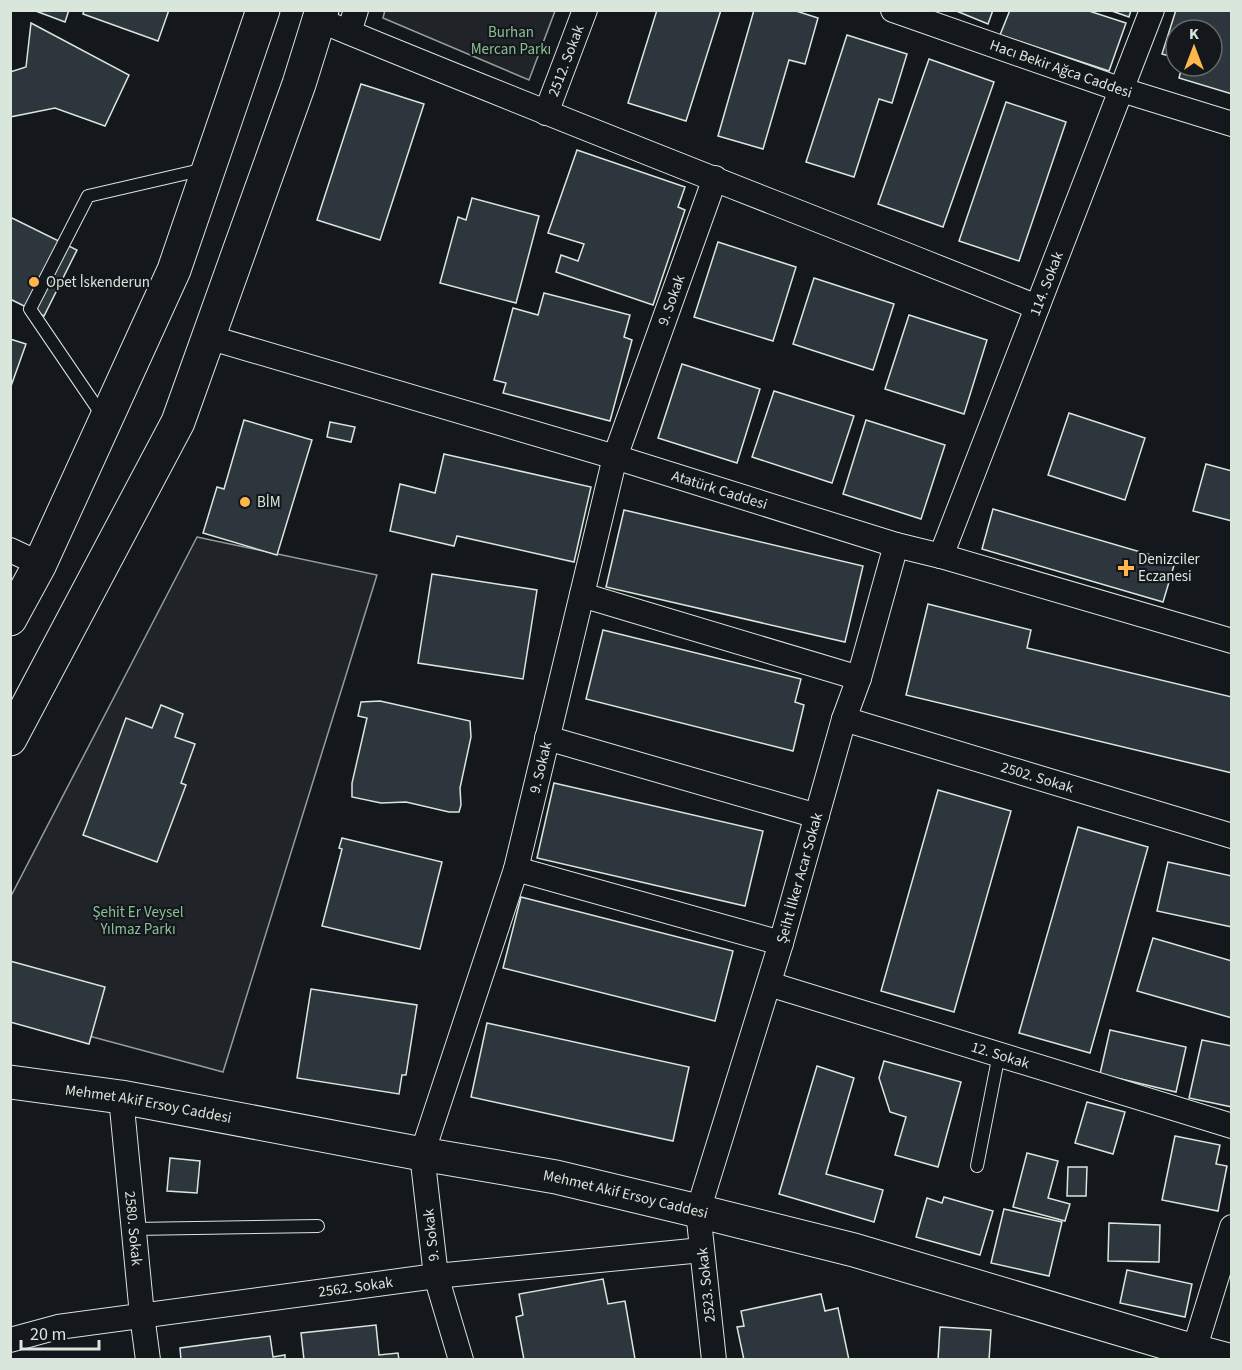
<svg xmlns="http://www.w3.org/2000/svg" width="1242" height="1370" viewBox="0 0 1242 1370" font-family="'Source Sans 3',sans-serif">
  <rect width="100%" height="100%" fill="#14181c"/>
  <g fill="#202428" stroke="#939e99" stroke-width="1.5">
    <polygon points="385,10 555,10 555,11 529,80 383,18"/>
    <polygon points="197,537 377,575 223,1072 11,1015 10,898"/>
  </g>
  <g fill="#2c363c" stroke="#d8e6dc" stroke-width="1.5">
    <polygon points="33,10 69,10 65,22"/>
    <polygon points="84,10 169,10 158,41 83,14"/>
    <polygon points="657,10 721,10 686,121 628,103"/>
    <polygon points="754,10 793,10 818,18 805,64 789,60 763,149 718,136"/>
    <polygon points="954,10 993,10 988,24"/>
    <polygon points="1010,10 1086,10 1126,23 1109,71 1000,35"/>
    <polygon points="1109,10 1131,10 1129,17"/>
    <polygon points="1176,10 1232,10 1232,94 1179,78 1182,66 1212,66 1212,30 1176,30 1176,58 1162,54"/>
    <polygon points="31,23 129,75 105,126 55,108 10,117 10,72 26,67"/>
    <polygon points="847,35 907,54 892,103 879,99 854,177 806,162"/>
    <polygon points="929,59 994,82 943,227 878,204"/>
    <polygon points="361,84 424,104 380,240 317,220"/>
    <polygon points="1006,102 1066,122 1019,261 959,241"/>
    <polygon points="577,150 685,187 678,207 685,210 653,305 556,272 561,255 578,261 584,244 548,233"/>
    <polygon points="472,198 539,216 516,303 440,283 458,217 466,220"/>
    <polygon points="10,217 77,250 44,316 10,299"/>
    <polygon points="718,242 796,267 773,341 694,317"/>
    <polygon points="814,278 894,304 873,370 793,344"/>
    <polygon points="544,293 630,315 624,337 632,340 610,421 503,393 506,383 494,380 513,308 538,315"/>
    <polygon points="909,315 987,340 964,414 885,389"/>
    <polygon points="10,339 26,344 10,389"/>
    <polygon points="682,364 760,389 737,463 658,438"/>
    <polygon points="774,391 854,416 832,483 752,457"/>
    <polygon points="1069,413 1145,438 1125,500 1048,475"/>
    <polygon points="244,420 312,440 277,555 203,533 217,487 224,489"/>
    <polygon points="866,420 945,445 921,519 843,494"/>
    <polygon points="330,422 355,427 351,442 327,437"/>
    <polygon points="444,454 591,487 574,562 457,536 454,546 390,531 400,484 435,493"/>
    <polygon points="1206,464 1232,471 1232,521 1193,511"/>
    <polygon points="993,509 1175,562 1163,602 982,549"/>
    <polygon points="624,510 863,566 845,642 606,587"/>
    <polygon points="432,574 537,590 523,679 418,663"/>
    <polygon points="928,604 1031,630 1027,648 1232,697 1232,773 906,695"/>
    <polygon points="603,630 801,679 795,702 804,705 793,751 586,699"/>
    <polygon points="380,701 470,721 471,737 460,788 461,805 459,812 449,812 406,802 381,803 352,797 352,783 367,718 358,716 361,702"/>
    <polygon points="161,705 183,714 175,737 195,744 181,783 186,785 157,862 83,835 126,718 152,728"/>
    <polygon points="554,783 763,831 745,906 537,858"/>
    <polygon points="938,790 1011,811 954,1012 881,991"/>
    <polygon points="1078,827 1148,847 1090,1053 1019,1033"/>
    <polygon points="342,838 442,862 420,949 322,926 342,849 339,848"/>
    <polygon points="1168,862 1232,876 1232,927 1157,911"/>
    <polygon points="521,897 733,951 715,1021 503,968"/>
    <polygon points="1153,938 1232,961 1232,1018 1137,991"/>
    <polygon points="10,961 105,987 89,1044 10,1022"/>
    <polygon points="311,989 417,1005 406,1075 402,1075 399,1094 297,1078"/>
    <polygon points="487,1023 689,1067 673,1141 471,1097"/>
    <polygon points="1110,1030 1186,1047 1176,1092 1100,1074"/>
    <polygon points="1202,1040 1232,1046 1232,1107 1189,1098"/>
    <polygon points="884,1061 961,1082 938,1167 895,1155 906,1117 890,1112 879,1078"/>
    <polygon points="817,1066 854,1078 826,1174 883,1190 874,1222 779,1194"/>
    <polygon points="1087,1102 1125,1112 1113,1154 1075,1143"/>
    <polygon points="1175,1136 1220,1145 1216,1164 1227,1166 1218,1211 1162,1200"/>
    <polygon points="1027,1153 1058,1161 1048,1198 1070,1204 1065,1221 1013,1207"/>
    <polygon points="170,1158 200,1161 197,1193 167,1191"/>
    <polygon points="1068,1167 1087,1167 1086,1196 1067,1196"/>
    <polygon points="944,1197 993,1211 980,1255 916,1237 927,1198 942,1203"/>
    <polygon points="1004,1209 1062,1222 1049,1276 991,1263"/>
    <polygon points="1109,1223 1160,1225 1159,1262 1108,1261"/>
    <polygon points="1127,1270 1192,1284 1185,1317 1120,1303"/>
    <polygon points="603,1279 608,1304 625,1301 635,1359 524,1360 516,1317 523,1315 519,1294"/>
    <polygon points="821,1294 825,1311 838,1308 849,1360 744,1360 737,1327 744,1326 741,1311"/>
    <polygon points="376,1325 379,1355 398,1353 399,1360 304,1360 301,1333"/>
    <polygon points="940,1327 991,1330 989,1360 938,1360"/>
    <polygon points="270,1336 273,1357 285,1355 285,1360 181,1360 180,1348"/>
  </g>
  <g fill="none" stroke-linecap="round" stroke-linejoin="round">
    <g stroke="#d8e6dc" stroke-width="14">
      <g id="lane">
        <polyline points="104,418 30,309 88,196 205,169"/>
        <polyline points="977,1166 999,1054"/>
        <polyline points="134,1229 318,1226"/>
      </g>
    </g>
    <g stroke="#d8e6dc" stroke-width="26">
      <g id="street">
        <path id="s1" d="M893,10L1122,90L1232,124"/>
        <path d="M319,20C557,119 798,211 1037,307"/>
        <polyline points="349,32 356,10"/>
        <path id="s2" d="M546,113L585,10"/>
        <path id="s3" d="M208,337L615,457L896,545L941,556L1232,641"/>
        <polyline points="10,550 40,564"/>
        <path id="s4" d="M941,556L1152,10"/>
        <polyline points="582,595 859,678"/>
        <path id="s5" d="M844,719L1232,836"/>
        <polyline points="547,738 817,816"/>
        <polyline points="516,869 781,943"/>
        <path id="s6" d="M769,984L1232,1126"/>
        <path id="s7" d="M121,1097L142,1315L148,1360"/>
        <path id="s8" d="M10,1340L58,1327L436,1276L702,1250"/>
        <path id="s9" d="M461,1360L436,1276L422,1154L516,869L615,457L715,178"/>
        <path id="s10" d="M714,1360L698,1211L781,943L844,719L859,678L896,545"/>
        <polyline points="1191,1360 1232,1227"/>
      </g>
    </g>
    <g stroke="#d8e6dc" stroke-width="35">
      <g id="secondary">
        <path id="s11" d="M10,1082L121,1097L422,1154L556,1177L698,1211L854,1250L1194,1351L1228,1360"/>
      </g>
    </g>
    <g stroke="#d8e6dc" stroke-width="35">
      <g id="highway">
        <polyline points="10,619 40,564 174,270 263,10"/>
        <polyline points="10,739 178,422 299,84 322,10"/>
      </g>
    </g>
    <use href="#lane" stroke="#14181c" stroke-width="12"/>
    <use href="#street" stroke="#14181c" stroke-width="24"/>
    <use href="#secondary" stroke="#14181c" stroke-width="33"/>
    <use href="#highway" stroke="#14181c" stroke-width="33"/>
  </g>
  <g fill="#ffb74d" stroke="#14181c" stroke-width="2">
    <circle cx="34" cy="282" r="6"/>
    <circle cx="245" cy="502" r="6"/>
    <path d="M1123 559h6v6h6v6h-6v6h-6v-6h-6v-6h6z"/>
  </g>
  <g text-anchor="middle" stroke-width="4.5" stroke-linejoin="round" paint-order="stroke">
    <g font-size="15" fill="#8ac095" stroke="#14181c">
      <text x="511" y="37">Burhan<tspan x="511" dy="17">Mercan Parkı</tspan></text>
      <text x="138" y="917">Şehit Er Veysel<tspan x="138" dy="17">Yılmaz Parkı</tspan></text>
    </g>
    <g font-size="15" fill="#d8e6dc" stroke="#14181c">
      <text dy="5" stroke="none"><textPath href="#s2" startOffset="56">2512. Sokak</textPath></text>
      <text dy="5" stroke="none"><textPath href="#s1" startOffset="178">Hacı Bekir Ağca Caddesi</textPath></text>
      <text dy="5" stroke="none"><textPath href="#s4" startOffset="292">114. Sokak</textPath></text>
      <text dy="5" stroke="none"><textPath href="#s9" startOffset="1101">9. Sokak</textPath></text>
      <text dy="5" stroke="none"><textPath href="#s3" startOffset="534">Atatürk Caddesi</textPath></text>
      <text dy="5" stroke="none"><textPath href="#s9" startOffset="615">9. Sokak</textPath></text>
      <text dy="5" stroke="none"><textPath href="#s5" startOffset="202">2502. Sokak</textPath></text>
      <text dy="5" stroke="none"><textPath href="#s10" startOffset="498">Şeiht İlker Acar Sokak</textPath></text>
      <text dy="5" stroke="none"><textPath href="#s6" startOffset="242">12. Sokak</textPath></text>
      <text dy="5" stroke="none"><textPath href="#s11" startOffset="140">Mehmet Akif Ersoy Caddesi</textPath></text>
      <text dy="5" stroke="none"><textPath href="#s11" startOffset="626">Mehmet Akif Ersoy Caddesi</textPath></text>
      <text dy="5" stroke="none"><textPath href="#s7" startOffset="132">2580. Sokak</textPath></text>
      <text transform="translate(431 1235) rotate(-96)" y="5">9. Sokak</text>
      <text transform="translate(706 1285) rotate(-96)" y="5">2523. Sokak</text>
      <text dy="5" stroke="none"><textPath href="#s8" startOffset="350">2562. Sokak</textPath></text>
    </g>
    <g font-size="15" fill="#d8e6dc" stroke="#14181c" text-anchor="start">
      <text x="46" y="287">Opet İskenderun</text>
      <text x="257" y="507">BİM</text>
      <text x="1138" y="564">Denizciler<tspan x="1138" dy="17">Eczanesi</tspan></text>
    </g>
  </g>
  <rect width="1242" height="1370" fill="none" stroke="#d8e6dc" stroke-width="24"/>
  <g transform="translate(1194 48)"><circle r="28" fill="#14181c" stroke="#626a69" stroke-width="1.5"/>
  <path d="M0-4.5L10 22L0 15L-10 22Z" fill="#ffb74d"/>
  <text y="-9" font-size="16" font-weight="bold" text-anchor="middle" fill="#d8e6dc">K</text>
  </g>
  <path d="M21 1340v9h78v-9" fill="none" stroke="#d8e6dc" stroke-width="3"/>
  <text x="30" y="1340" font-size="18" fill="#d8e6dc" stroke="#14181c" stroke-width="4.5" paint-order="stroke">20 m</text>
</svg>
